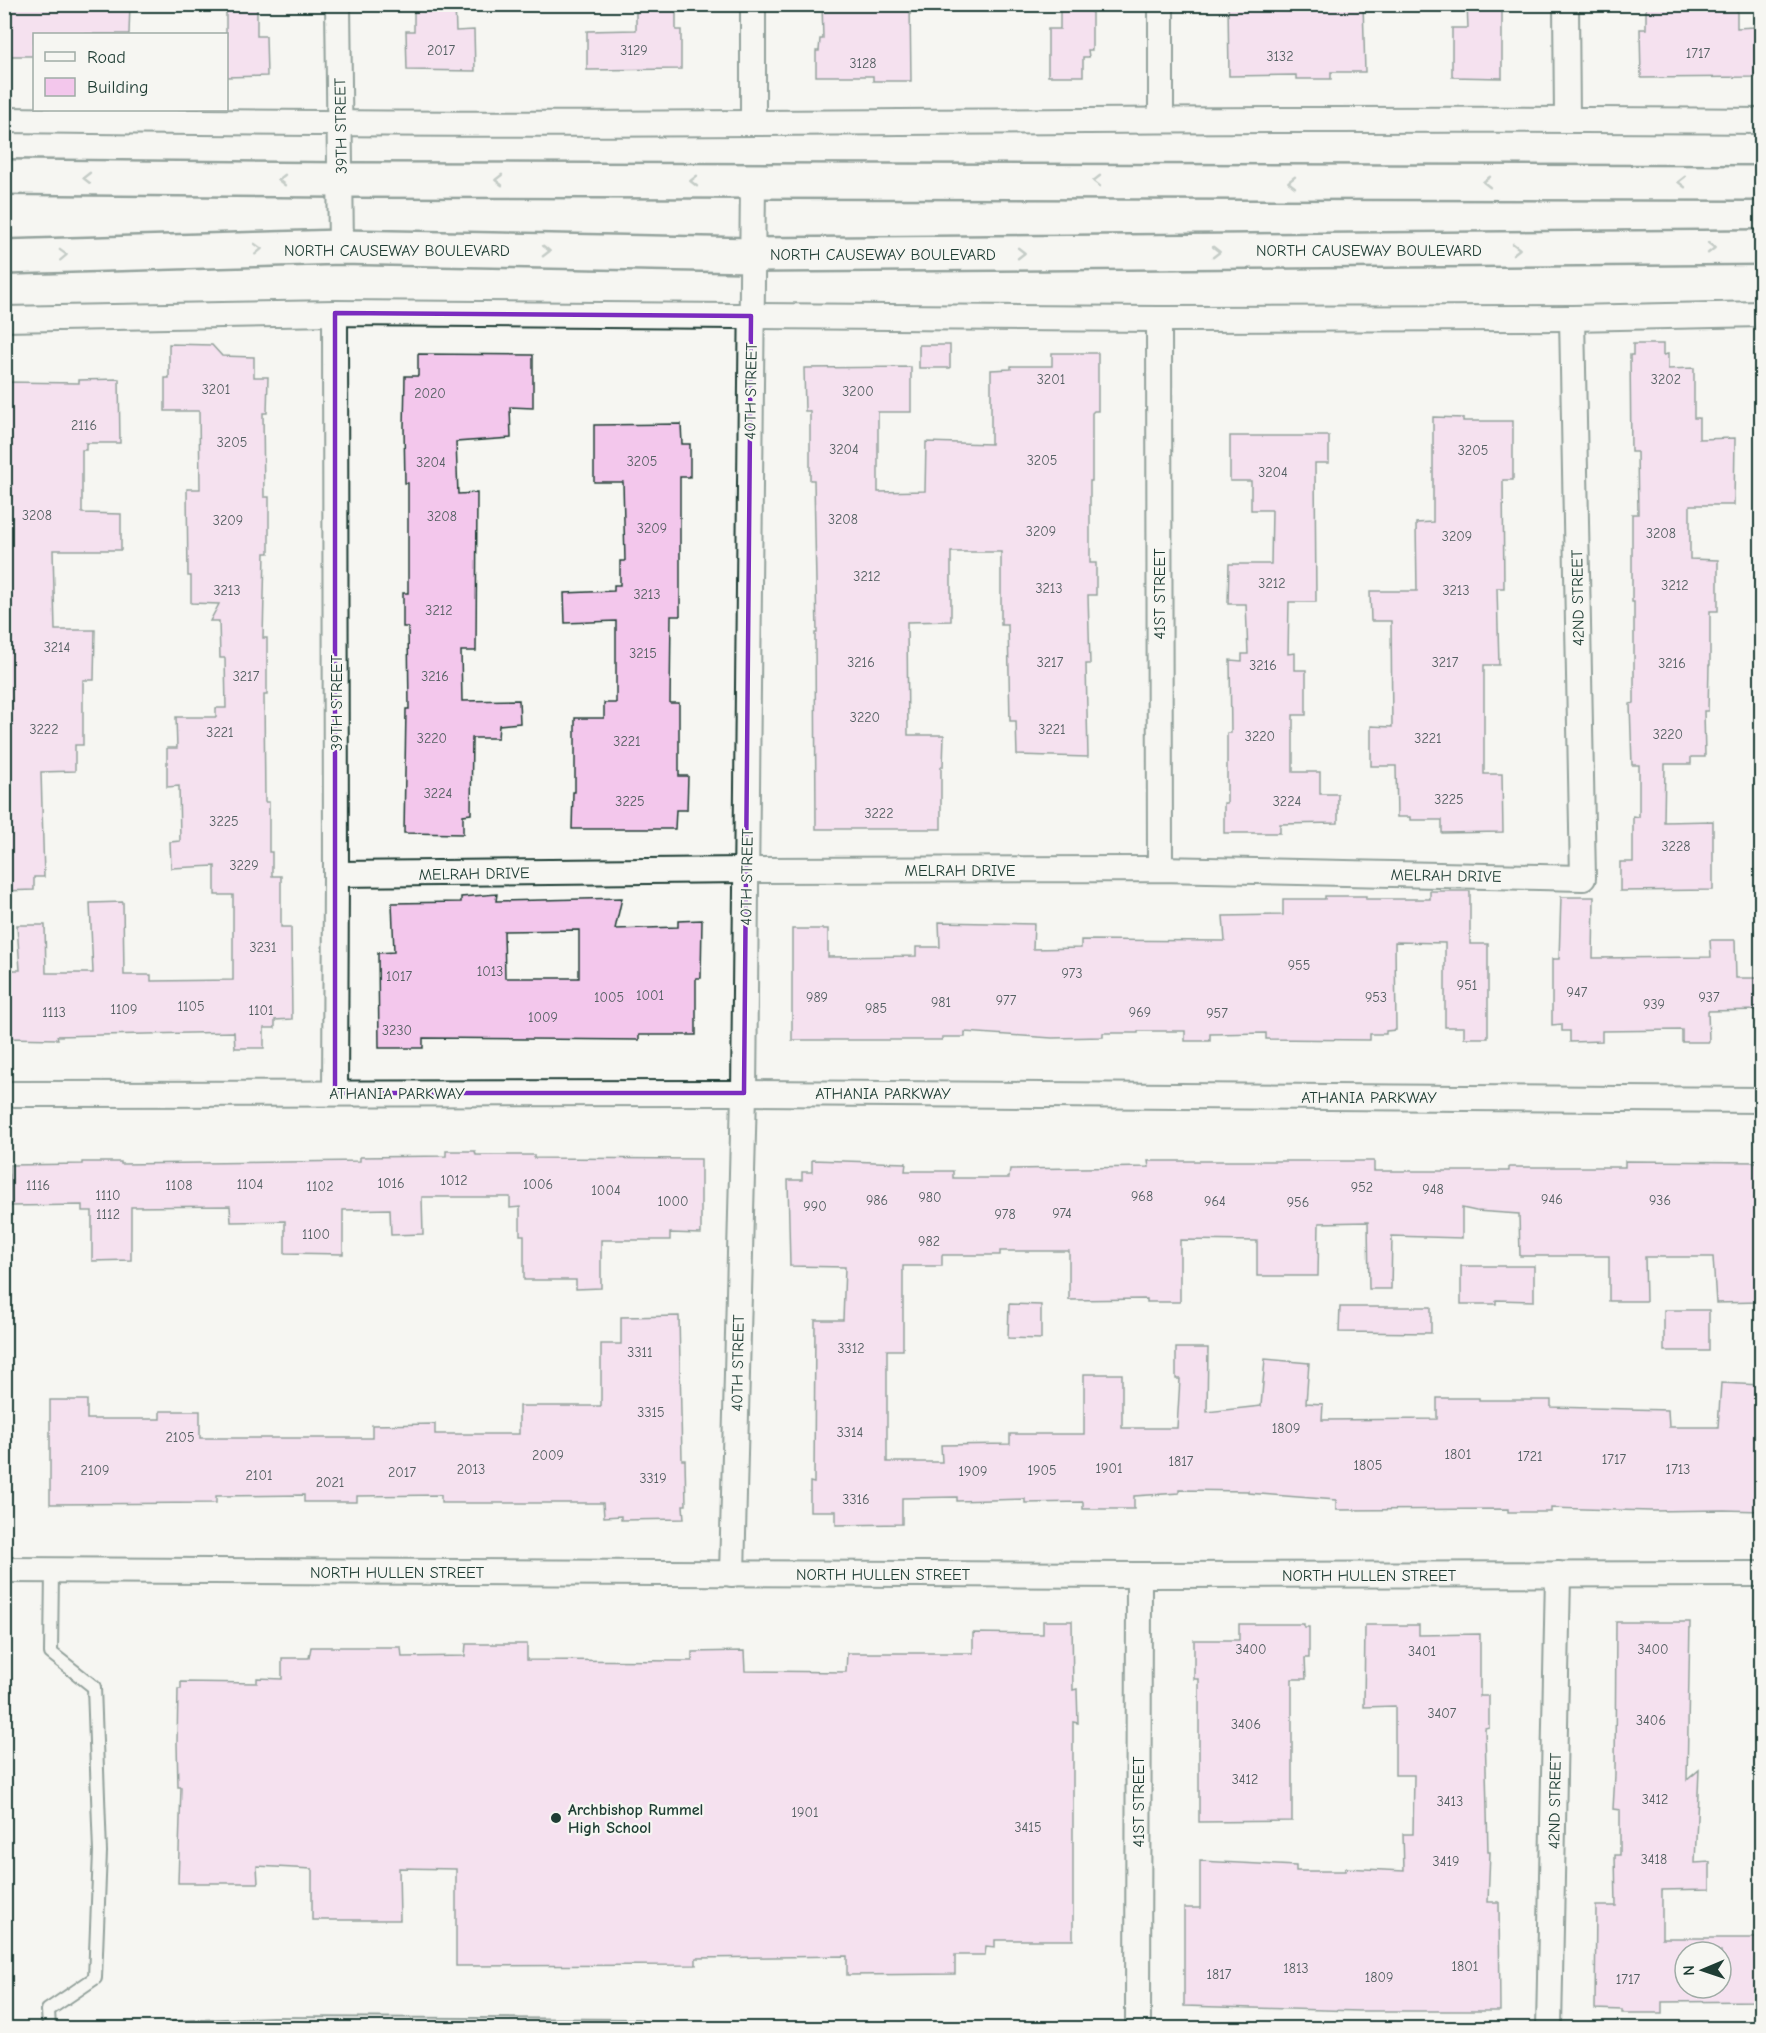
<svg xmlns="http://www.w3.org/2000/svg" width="1766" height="2033" viewBox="0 0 1766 2033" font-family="'Comic Neue',sans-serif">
  <rect width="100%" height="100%" fill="#f6f6f2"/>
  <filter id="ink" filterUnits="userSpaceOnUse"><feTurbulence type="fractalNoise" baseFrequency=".0167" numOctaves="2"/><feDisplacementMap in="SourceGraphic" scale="12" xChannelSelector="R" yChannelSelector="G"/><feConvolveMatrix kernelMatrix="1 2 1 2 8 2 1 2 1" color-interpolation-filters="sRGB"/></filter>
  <g filter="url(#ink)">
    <g fill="#f3c7ec" stroke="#1f3d34" stroke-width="1.5" fill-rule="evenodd">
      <polygon points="4,4 130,4 129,34 34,34 34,56 11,56 11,48 4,48"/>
      <polygon points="226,4 257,4 257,36 266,36 267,76 226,77"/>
      <polygon points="414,4 455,4 456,31 474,30 475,71 407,70 406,31 414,31"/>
      <polygon points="636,4 676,4 676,30 681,30 681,69 587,70 587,31 636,30"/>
      <polygon points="822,4 910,4 911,81 873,81 873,76 816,76 816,51 819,51 820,39 823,39"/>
      <polygon points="1060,4 1092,4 1092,50 1088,50 1089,57 1083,57 1083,76 1048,76 1048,29 1060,29"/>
      <polygon points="1228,4 1363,4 1365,72 1331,72 1331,79 1296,79 1296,75 1229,76"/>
      <polygon points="1467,4 1502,4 1502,78 1452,77 1452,28 1468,28"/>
      <polygon points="1646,4 1737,4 1737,28 1755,27 1755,77 1641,78 1640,29 1646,29"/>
      <polygon points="169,344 212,345 222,356 254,357 254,377 268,377 267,413 263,413 264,497 269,497 269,553 265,553 263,638 267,638 267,695 264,695 265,802 269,802 269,852 272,852 272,876 281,876 281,927 291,927 292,1019 275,1020 275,1028 264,1028 264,1048 235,1048 234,1032 57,1036 58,1039 4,1038 4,970 20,970 17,925 45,925 46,973 93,973 90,903 123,902 124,975 151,975 151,981 233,980 233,895 215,895 215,866 171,868 170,842 180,841 179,786 167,787 167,748 177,748 176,717 216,717 216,708 226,708 225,658 220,658 219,621 210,621 219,604 191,603 191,576 188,576 187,489 200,489 199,411 165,411 165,378 169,378"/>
      <polygon points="1633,344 1663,344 1663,355 1668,354 1668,369 1694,368 1694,418 1699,418 1699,439 1735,438 1734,505 1690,505 1690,559 1718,560 1718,611 1710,611 1710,665 1709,665 1708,711 1704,711 1705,757 1691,757 1691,764 1665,764 1664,822 1713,821 1713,890 1620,891 1620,862 1633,862 1633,816 1639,817 1639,765 1632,765 1630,704 1634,703 1634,602 1632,602 1632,514 1638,514 1637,452 1631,452 1630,355 1633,355"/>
      <rect x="919" y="345" width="31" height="23"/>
      <polygon points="1052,353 1098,353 1098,411 1094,411 1092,413 1092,481 1090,481 1090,563 1096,563 1096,595 1088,595 1090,664 1086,664 1088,757 1017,755 1016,721 1010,721 1008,625 1001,625 1001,552 951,552 951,621 907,622 908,735 944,735 943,767 941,767 941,829 816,829 815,633 817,633 814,480 810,480 810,411 805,411 804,368 911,367 911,412 878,412 878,492 925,491 926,442 991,444 991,370 1011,369 1011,366 1052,366"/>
      <polygon points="418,354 533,355 533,408 510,407 511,438 456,442 458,494 477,493 476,651 461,651 462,701 519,700 520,723 499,725 498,738 472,738 471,814 463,815 463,834 404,833 406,709 409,709 408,627 403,627 403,593 408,593 408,483 405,483 404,427 405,376 418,376"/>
      <polygon points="119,379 120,443 86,443 86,450 82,450 82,513 121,514 121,550 53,550 55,630 95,630 94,680 83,680 83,745 75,745 75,771 41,772 44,877 34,877 34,890 4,891 4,382 79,383 79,380"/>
      <polygon points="1433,417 1463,418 1463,421 1513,421 1513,480 1503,480 1504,588 1497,588 1499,665 1484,665 1484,774 1502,774 1503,832 1442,833 1442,820 1410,820 1410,817 1397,817 1396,766 1371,766 1371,726 1392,727 1391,621 1371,621 1370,591 1417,591 1416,523 1433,522"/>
      <polygon points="681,424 682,444 690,444 690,477 680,477 680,616 671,616 670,703 679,703 679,776 688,776 687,810 676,810 675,829 572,829 573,792 575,792 575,718 604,718 604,703 616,703 616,621 565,623 564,593 614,591 614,585 620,585 620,561 625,561 623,482 594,482 594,425"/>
      <polygon points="1230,436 1329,436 1329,463 1315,463 1316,602 1289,602 1288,654 1295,653 1295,670 1306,670 1306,715 1293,715 1293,772 1320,772 1320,794 1338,794 1338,823 1280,824 1280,833 1224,833 1224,803 1227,803 1227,733 1231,733 1230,660 1242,661 1242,654 1248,654 1246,604 1228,604 1229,564 1271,564 1272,510 1251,510 1251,481 1230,481"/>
      <polygon points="1430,891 1470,891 1470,944 1488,944 1488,1038 1464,1038 1464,1027 1445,1027 1445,943 1395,942 1396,1030 1386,1031 1386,1034 1370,1034 1370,1040 1266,1039 1266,1033 1210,1034 1210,1041 1185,1041 1185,1031 1138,1031 1138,1033 1103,1033 1103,1037 1052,1038 965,1032 965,1037 942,1037 942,1040 792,1040 792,929 828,929 828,957 916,956 916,947 940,947 939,922 1034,924 1033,949 1081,948 1081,940 1225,941 1223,916 1283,915 1283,899 1325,899 1325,896 1366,896 1366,899 1430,899"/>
      <path d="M497,894L496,901L622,898L615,929L678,927V921L702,920L701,978H696V1035H639V1040L423,1038V1048H379L378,953L394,952L392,903L461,902V897ZM579,930V978H505L504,931Z"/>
      <polygon points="1561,897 1594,897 1593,958 1711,957 1710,940 1735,940 1736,978 1761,978 1761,1010 1708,1011 1709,1042 1682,1042 1682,1030 1602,1031 1602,1041 1570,1042 1570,1031 1562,1031 1562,1024 1552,1025 1552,959 1559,959"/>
      <polygon points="446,1151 475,1151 476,1155 534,1155 534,1158 701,1159 701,1234 670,1233 670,1240 601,1240 601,1288 576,1289 576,1280 524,1280 524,1235 520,1235 520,1207 510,1208 510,1197 422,1197 423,1234 391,1235 390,1209 343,1210 343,1254 285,1253 285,1221 231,1222 230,1206 131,1207 131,1260 92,1261 92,1211 82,1211 82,1205 10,1206 10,1165 82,1164 82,1162 121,1162 121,1164 360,1161 360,1157 446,1156"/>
      <polygon points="812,1160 906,1163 905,1171 953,1171 953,1178 1009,1178 1010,1169 1149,1167 1148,1161 1374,1161 1374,1171 1509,1171 1509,1167 1625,1167 1625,1161 1761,1162 1760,1302 1716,1303 1713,1257 1645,1257 1646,1301 1609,1301 1609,1256 1520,1256 1519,1214 1476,1211 1462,1208 1462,1238 1392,1236 1391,1289 1369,1289 1368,1222 1319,1223 1318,1276 1257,1276 1257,1241 1180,1240 1180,1302 1147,1302 1147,1299 1069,1300 1069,1251 1000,1251 1000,1255 942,1255 942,1266 903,1266 903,1350 887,1350 887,1462 942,1462 941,1445 1010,1444 1010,1434 1084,1434 1084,1374 1122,1374 1122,1428 1177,1428 1180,1379 1176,1379 1176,1348 1208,1348 1207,1412 1261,1406 1265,1359 1309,1363 1306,1403 1323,1404 1322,1420 1437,1419 1437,1398 1479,1398 1479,1400 1551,1400 1551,1407 1668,1410 1669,1427 1718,1427 1721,1383 1761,1385 1761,1511 1724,1510 1650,1511 1551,1508 1551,1512 1508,1512 1508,1509 1336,1510 1336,1500 1248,1493 1248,1491 1179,1490 1179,1493 1134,1496 1134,1509 1083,1509 1083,1502 1025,1503 1025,1499 957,1501 957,1497 902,1498 902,1524 836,1525 836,1511 810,1511 810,1482 814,1483 815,1320 843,1320 845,1267 790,1266 788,1180 802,1180 802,1172 812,1172"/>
      <polygon points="1461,1266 1534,1266 1534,1301 1496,1300 1496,1304 1461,1304"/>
      <polygon points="1009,1304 1041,1305 1041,1339 1008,1338"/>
      <polygon points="1340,1307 1431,1307 1431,1333 1339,1332"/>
      <rect x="1664" y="1310" width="45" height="41"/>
      <polygon points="679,1316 682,1460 685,1460 686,1505 683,1505 684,1519 621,1520 621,1516 604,1517 603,1503 441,1503 441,1495 357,1496 357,1502 304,1502 304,1495 216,1496 216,1503 50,1504 50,1400 87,1400 87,1419 160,1419 160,1411 200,1411 200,1438 372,1438 372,1425 435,1424 435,1434 519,1434 519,1406 601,1406 601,1344 621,1344 621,1317"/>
      <polygon points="1043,1621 1072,1621 1073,1690 1077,1689 1078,1723 1073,1722 1073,1940 995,1940 995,1947 986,1946 985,1955 955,1955 955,1974 847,1975 847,1956 696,1958 696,1965 456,1966 456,1869 399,1868 400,1920 312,1920 312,1869 257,1866 258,1883 178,1883 181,1787 178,1787 177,1743 178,1689 181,1689 181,1682 257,1683 257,1678 282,1679 282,1658 309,1658 311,1647 401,1647 402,1657 465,1656 466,1644 527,1644 527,1660 692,1661 692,1652 744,1651 745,1671 846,1672 847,1653 973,1653 973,1633 1043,1634"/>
      <path d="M1616,1622H1690L1687,1780L1699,1770L1695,1863L1710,1862V1889L1662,1890V1938H1761V2001L1662,2002V2013H1622V2010L1595,2009L1596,1906H1616L1615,1855H1620V1810L1613,1809L1615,1775ZM1685,1952H1721V1988H1685Z"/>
      <polygon points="1239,1624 1304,1624 1304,1627 1309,1627 1309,1658 1305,1658 1306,1679 1292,1679 1292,1821 1199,1822 1199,1679 1194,1679 1194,1640 1239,1640"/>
      <polygon points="1365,1625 1419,1625 1419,1635 1480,1634 1480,1696 1489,1696 1489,1727 1485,1728 1488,1852 1490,1852 1488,1902 1499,1902 1500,2011 1359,2011 1184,2006 1184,1908 1200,1908 1200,1861 1296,1866 1296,1871 1345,1871 1345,1868 1404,1871 1403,1834 1413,1834 1414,1775 1395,1775 1395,1706 1364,1707"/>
    </g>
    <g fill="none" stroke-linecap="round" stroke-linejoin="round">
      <g stroke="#1f3d34" stroke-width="16">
        <g id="service">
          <polyline points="49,2028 48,2010 95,1978 100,1852 94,1687 51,1653 52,1570"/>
          <polyline points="174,2028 273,2024 638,2026 640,2028"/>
        </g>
      </g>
      <g stroke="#1f3d34" stroke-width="28">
        <g id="minor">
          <polyline points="338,4 341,247"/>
          <polyline points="753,4 753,123"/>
          <polyline points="1161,4 1161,120"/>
          <polyline points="1566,4 1567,119"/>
          <path d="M4,120C255,123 505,125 755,123C1091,121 1426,118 1762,121"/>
          <polyline points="4,319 335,313 1159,319 1572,318 1762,314"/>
          <polyline points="1159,319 1160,869"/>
          <polyline points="336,874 746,870 1160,869 1583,878 1572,318"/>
          <polyline points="335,1093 336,874 335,313"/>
          <polyline points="4,1094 744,1093 1762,1100"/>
          <polyline points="4,1570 1139,1575 1762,1574"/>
          <polyline points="732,1574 744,1093 753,181"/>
          <polyline points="1138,2028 1139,1575"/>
          <polyline points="1549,2028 1558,1574"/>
        </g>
      </g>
      <g stroke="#1f3d34" stroke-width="38">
        <g id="trunk">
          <polyline points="4,177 340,180 1762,183"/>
          <polyline points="4,257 341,247 752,255 1762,247"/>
        </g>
      </g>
      <use href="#service" stroke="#f6f6f2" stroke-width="12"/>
      <use href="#minor" stroke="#f6f6f2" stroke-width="24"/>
      <use href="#trunk" stroke="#f6f6f2" stroke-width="33"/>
    </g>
    <defs><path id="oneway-chevron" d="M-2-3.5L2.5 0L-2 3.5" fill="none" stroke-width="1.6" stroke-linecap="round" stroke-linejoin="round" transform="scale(1.5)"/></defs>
    <g stroke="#8a9a93">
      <use href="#oneway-chevron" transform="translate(87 178) rotate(-180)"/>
      <use href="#oneway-chevron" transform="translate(282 180) rotate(-180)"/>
      <use href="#oneway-chevron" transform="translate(499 180) rotate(-180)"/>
      <use href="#oneway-chevron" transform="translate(694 181) rotate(-180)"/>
      <use href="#oneway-chevron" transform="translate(1097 181) rotate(-180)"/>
      <use href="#oneway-chevron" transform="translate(1292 182) rotate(-180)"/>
      <use href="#oneway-chevron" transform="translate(1487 182) rotate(-180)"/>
      <use href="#oneway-chevron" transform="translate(1682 182) rotate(-180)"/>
      <use href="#oneway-chevron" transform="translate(1711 248)"/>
      <use href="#oneway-chevron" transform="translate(258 249) rotate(-2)"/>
      <use href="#oneway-chevron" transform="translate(1516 249)"/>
      <use href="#oneway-chevron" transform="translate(546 251) rotate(1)"/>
      <use href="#oneway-chevron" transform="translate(1216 252)"/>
      <use href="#oneway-chevron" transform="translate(1021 253)"/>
      <use href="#oneway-chevron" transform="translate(63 255) rotate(-2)"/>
    </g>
  </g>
  <path d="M0 0H1766V2033H0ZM335,313L751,316L744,1093H335Z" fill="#f6f6f2" fill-opacity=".55" fill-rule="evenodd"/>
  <path fill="none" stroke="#7b2cbf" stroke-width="4.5" stroke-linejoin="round" d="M335,313L751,316L744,1093H335Z"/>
  <circle fill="#1f3d34" stroke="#f6f6f2" stroke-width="2" cx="556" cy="1818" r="6"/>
  <g text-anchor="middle" stroke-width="4.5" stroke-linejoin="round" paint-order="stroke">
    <g font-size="14" fill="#546062">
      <text x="441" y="55">2017</text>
      <text x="634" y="55">3129</text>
      <text x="1698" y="58">1717</text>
      <text x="1280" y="61">3132</text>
      <text x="863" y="68">3128</text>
      <text x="1051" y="384">3201</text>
      <text x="1666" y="384">3202</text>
      <text x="216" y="394">3201</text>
      <text x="858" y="396">3200</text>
      <text x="430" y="398">2020</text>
      <text x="84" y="430">2116</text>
      <text x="232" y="447">3205</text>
      <text x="844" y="454">3204</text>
      <text x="1473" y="455">3205</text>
      <text x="1042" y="465">3205</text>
      <text x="642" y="466">3205</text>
      <text x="431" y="467">3204</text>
      <text x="1273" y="477">3204</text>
      <text x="37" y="520">3208</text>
      <text x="442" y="521">3208</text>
      <text x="843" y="524">3208</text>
      <text x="228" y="525">3209</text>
      <text x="652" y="533">3209</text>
      <text x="1041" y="536">3209</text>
      <text x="1661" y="538">3208</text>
      <text x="1457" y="541">3209</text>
      <text x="867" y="581">3212</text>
      <text x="1272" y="588">3212</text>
      <text x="1675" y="590">3212</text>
      <text x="1049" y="593">3213</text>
      <text x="227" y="595">3213</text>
      <text x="1456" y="595">3213</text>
      <text x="647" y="599">3213</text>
      <text x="439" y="615">3212</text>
      <text x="57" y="652">3214</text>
      <text x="643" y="658">3215</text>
      <text x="861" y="667">3216</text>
      <text x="1050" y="667">3217</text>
      <text x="1445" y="667">3217</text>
      <text x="1672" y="668">3216</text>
      <text x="1263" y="670">3216</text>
      <text x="246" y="681">3217</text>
      <text x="435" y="681">3216</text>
      <text x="865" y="722">3220</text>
      <text x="44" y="734">3222</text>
      <text x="1052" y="734">3221</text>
      <text x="220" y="737">3221</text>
      <text x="1668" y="739">3220</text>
      <text x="1260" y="741">3220</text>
      <text x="432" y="743">3220</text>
      <text x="1428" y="743">3221</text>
      <text x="627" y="746">3221</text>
      <text x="438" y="798">3224</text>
      <text x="1449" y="804">3225</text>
      <text x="630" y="806">3225</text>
      <text x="1287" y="806">3224</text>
      <text x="879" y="818">3222</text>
      <text x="224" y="826">3225</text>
      <text x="1676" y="851">3228</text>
      <text x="244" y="870">3229</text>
      <text x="263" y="952">3231</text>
      <text x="1299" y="970">955</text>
      <text x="490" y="976">1013</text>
      <text x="1072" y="978">973</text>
      <text x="399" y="981">1017</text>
      <text x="1467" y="990">951</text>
      <text x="1577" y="997">947</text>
      <text x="650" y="1000">1001</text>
      <text x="609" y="1002">1005</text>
      <text x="817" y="1002">989</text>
      <text x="1376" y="1002">953</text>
      <text x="1709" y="1002">937</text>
      <text x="1006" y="1005">977</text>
      <text x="941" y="1007">981</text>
      <text x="1654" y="1009">939</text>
      <text x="191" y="1011">1105</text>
      <text x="876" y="1013">985</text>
      <text x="124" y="1014">1109</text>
      <text x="261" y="1015">1101</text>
      <text x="54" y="1017">1113</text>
      <text x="1140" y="1017">969</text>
      <text x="1217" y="1018">957</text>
      <text x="543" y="1022">1009</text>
      <text x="397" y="1035">3230</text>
      <text x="454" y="1185">1012</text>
      <text x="391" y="1188">1016</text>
      <text x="250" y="1189">1104</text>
      <text x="538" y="1189">1006</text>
      <text x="38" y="1190">1116</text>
      <text x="179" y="1190">1108</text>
      <text x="320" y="1191">1102</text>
      <text x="1362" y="1192">952</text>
      <text x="1433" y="1194">948</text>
      <text x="606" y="1195">1004</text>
      <text x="108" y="1200">1110</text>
      <text x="1142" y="1201">968</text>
      <text x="930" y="1202">980</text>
      <text x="1552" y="1204">946</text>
      <text x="877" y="1205">986</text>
      <text x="1660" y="1205">936</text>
      <text x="673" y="1206">1000</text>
      <text x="1215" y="1206">964</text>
      <text x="1298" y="1207">956</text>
      <text x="815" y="1211">990</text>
      <text x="1062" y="1218">974</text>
      <text x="108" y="1219">1112</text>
      <text x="1005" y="1219">978</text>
      <text x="316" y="1239">1100</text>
      <text x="929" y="1246">982</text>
      <text x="851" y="1353">3312</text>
      <text x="640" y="1357">3311</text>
      <text x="651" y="1417">3315</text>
      <text x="1286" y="1433">1809</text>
      <text x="850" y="1437">3314</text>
      <text x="180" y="1442">2105</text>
      <text x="1458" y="1459">1801</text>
      <text x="548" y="1460">2009</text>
      <text x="1530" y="1461">1721</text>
      <text x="1614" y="1464">1717</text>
      <text x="1181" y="1466">1817</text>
      <text x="1368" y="1470">1805</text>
      <text x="1109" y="1473">1901</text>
      <text x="471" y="1474">2013</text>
      <text x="1678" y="1474">1713</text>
      <text x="95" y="1475">2109</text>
      <text x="1042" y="1475">1905</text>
      <text x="973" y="1476">1909</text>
      <text x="402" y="1477">2017</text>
      <text x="259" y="1480">2101</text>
      <text x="653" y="1483">3319</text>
      <text x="330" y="1487">2021</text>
      <text x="856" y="1504">3316</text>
      <text x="1251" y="1654">3400</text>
      <text x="1653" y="1654">3400</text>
      <text x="1422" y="1656">3401</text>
      <text x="1442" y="1718">3407</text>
      <text x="1651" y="1725">3406</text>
      <text x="1246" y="1729">3406</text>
      <text x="1245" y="1784">3412</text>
      <text x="1655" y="1804">3412</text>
      <text x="1450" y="1806">3413</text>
      <text x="805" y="1817">1901</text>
      <text x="1028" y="1832">3415</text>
      <text x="1654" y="1864">3418</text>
      <text x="1446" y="1866">3419</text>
      <text x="1465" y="1971">1801</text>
      <text x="1296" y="1973">1813</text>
      <text x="1219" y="1979">1817</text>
      <text x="1379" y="1982">1809</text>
      <text x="1628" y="1984">1717</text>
    </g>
    <g font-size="16" fill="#1f3d34" stroke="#f6f6f2">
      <text transform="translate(340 126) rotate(-91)" y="6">39TH STREET</text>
      <text x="397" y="256">NORTH CAUSEWAY BOULEVARD</text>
      <text x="1369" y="256">NORTH CAUSEWAY BOULEVARD</text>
      <text x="883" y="260">NORTH CAUSEWAY BOULEVARD</text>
      <text transform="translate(750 391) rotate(-89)" y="6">40TH STREET</text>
      <text transform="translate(1159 594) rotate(-90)" y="6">41ST STREET</text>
      <text transform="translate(1577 598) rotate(-91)" y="6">42ND STREET</text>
      <text transform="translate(336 703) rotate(-90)" y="6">39TH STREET</text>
      <text x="960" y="876">MELRAH DRIVE</text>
      <text transform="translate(474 873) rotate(-1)" y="6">MELRAH DRIVE</text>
      <text transform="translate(1446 875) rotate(1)" y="6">MELRAH DRIVE</text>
      <text transform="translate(746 877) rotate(-89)" y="6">40TH STREET</text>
      <text x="397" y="1099">ATHANIA PARKWAY</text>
      <text x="883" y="1099">ATHANIA PARKWAY</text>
      <text x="1369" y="1103">ATHANIA PARKWAY</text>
      <text transform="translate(737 1363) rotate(-89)" y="6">40TH STREET</text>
      <text x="397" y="1578">NORTH HULLEN STREET</text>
      <text x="883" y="1580">NORTH HULLEN STREET</text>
      <text x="1369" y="1581">NORTH HULLEN STREET</text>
      <text transform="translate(1554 1801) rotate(-89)" y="6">42ND STREET</text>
      <text transform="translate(1138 1802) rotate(-90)" y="6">41ST STREET</text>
    </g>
    <g font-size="16" font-weight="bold" fill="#1f3d34" stroke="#f6f6f2" text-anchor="start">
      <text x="568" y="1815">Archbishop Rummel<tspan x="568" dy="18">High School</tspan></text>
    </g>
  </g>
  <rect width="1766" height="2033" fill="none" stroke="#f6f6f2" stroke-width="24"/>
  <rect x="12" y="12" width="1742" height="2009" fill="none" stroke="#1f3d34" stroke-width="2" filter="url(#ink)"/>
  <rect x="33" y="33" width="195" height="78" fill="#f6f6f2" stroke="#a0aca6" stroke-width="1.5"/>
  <rect x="45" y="52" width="30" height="9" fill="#f6f6f2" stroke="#a0aca6" stroke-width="1.5"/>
  <text x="87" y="63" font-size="18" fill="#1f3d34">Road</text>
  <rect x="45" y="78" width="30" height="18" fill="#f3c7ec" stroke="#a0aca6" stroke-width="1.5"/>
  <text x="87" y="93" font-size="18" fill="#1f3d34">Building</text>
  <g transform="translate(1703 1970) rotate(268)"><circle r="28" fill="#f6f6f2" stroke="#a0aca6" stroke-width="1.5"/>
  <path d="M0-4.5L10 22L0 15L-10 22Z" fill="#1f3d34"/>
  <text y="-9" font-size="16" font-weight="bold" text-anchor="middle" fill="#1f3d34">N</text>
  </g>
</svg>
